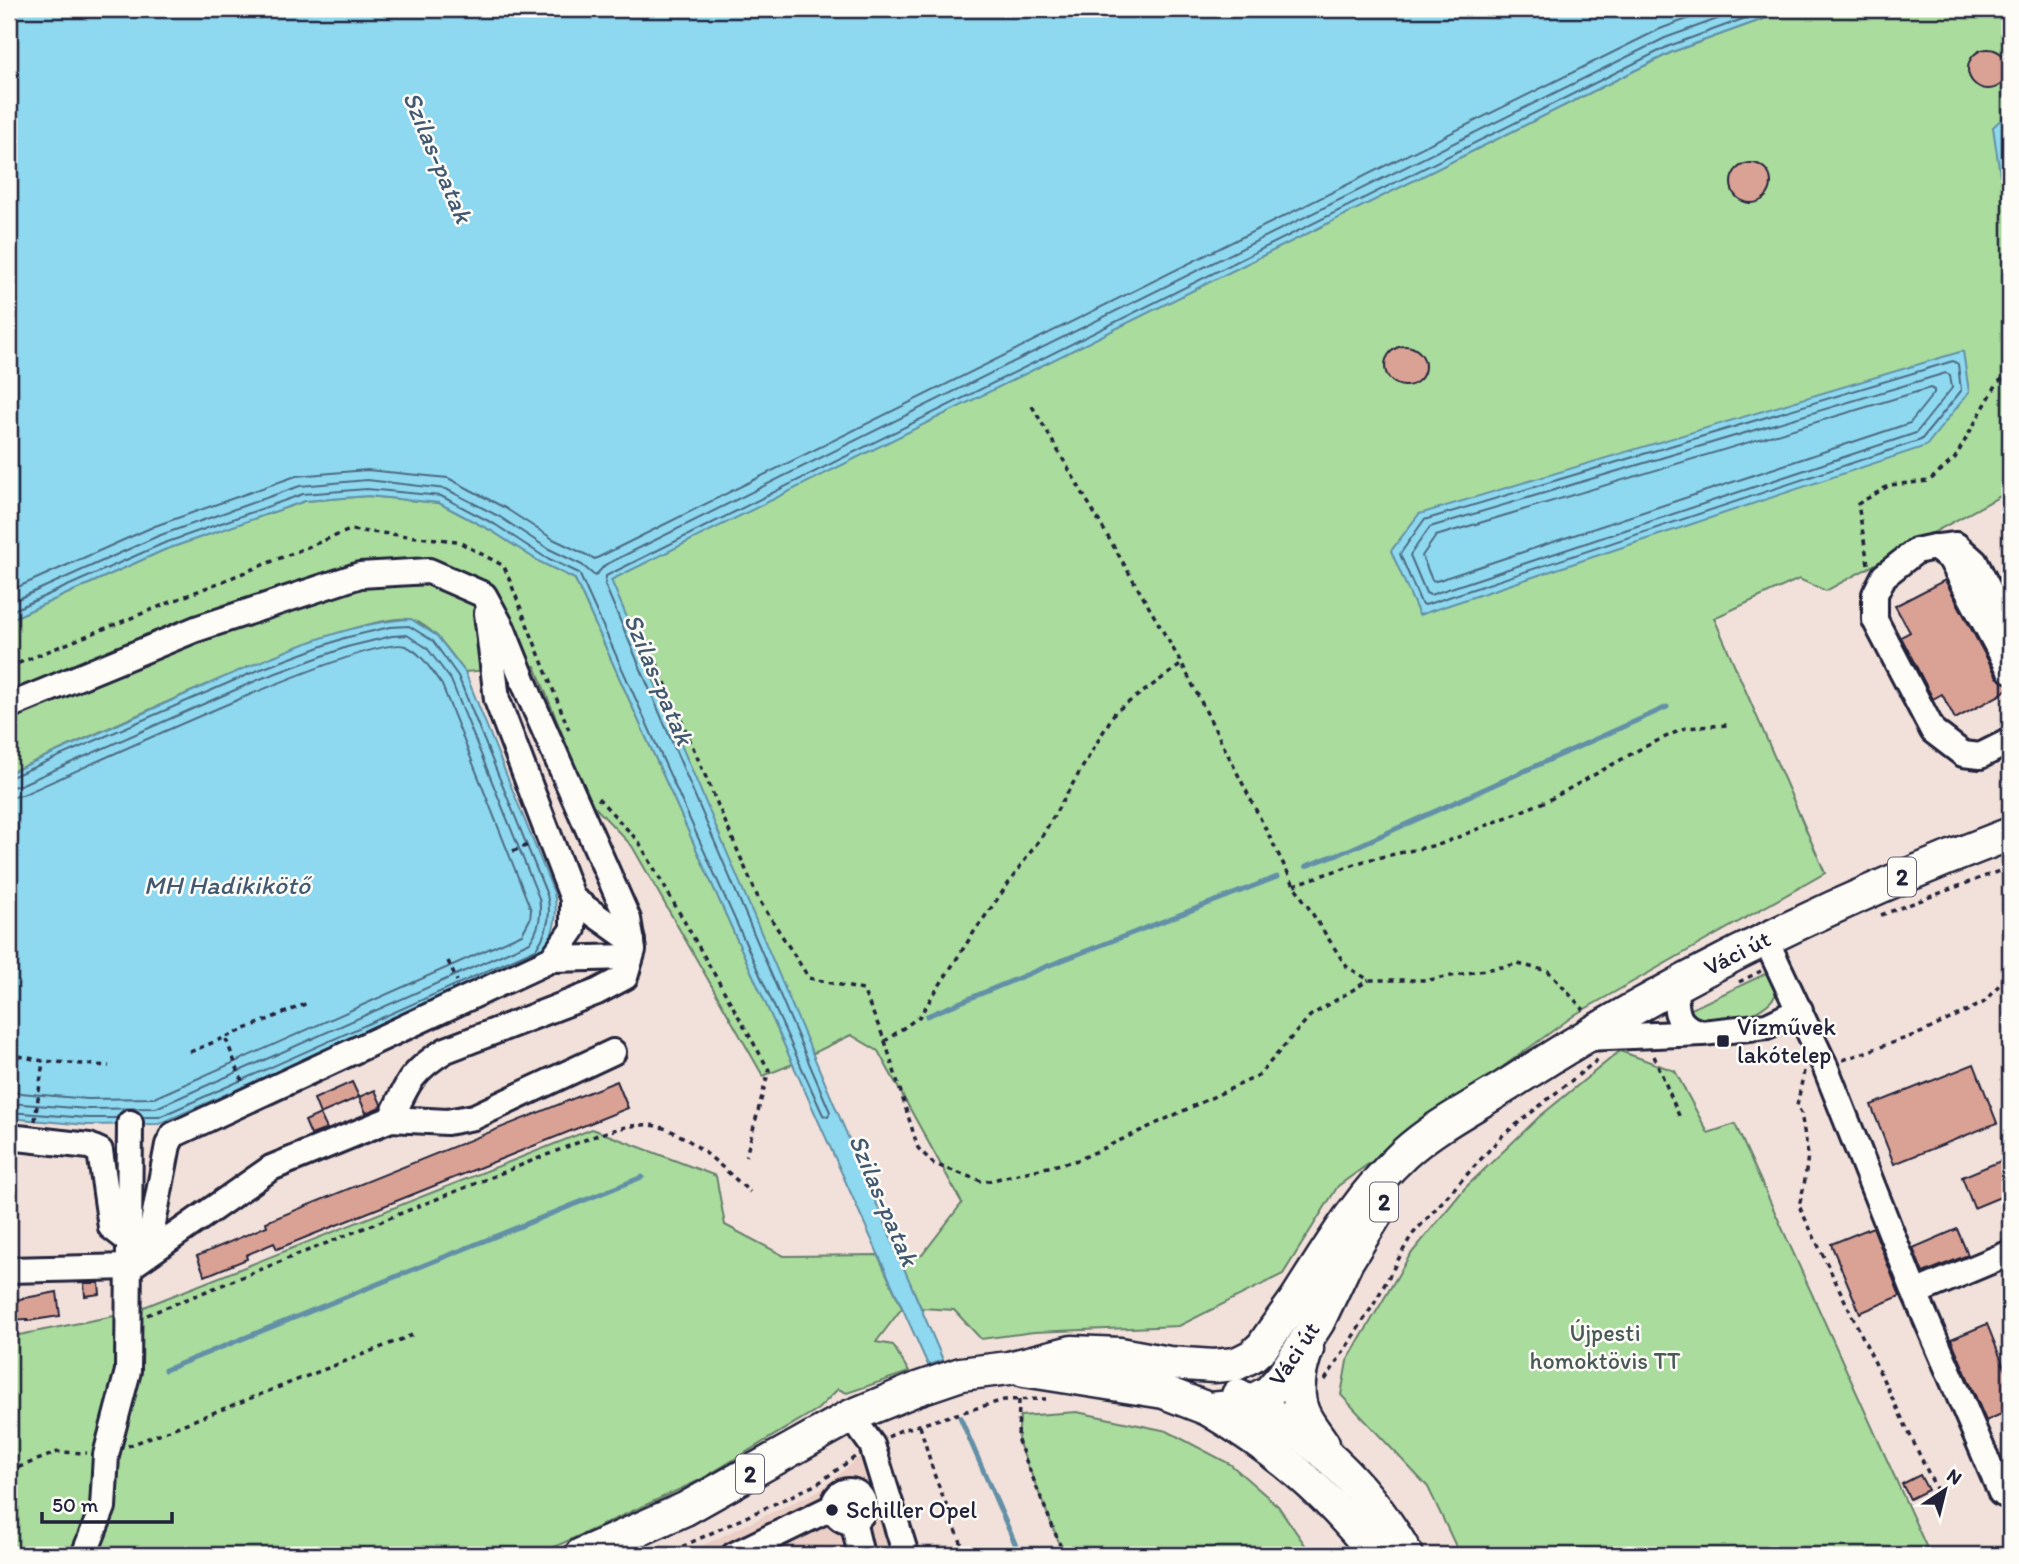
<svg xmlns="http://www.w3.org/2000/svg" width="2019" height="1564" viewBox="0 0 2019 1564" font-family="Itim,sans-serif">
  <rect width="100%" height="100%" fill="#f2e1da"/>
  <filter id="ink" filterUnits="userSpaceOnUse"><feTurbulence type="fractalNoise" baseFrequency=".0143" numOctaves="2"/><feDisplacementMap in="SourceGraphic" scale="14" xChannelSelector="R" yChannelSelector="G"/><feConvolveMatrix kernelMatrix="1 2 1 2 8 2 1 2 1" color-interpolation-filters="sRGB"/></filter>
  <g filter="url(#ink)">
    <polygon fill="#ebcec5" points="870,1448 895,1555 682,1555 820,1490"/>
    <g fill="#a9dc9d" stroke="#667f6c" stroke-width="2">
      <polygon points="1791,9 2010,9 2010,491 1826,591 1799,579 1714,618 1825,873 1576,1014 1338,1186 1283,1274 1179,1326 1034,1332 981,1339 954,1310 921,1308 899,1258 922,1255 962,1203 878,1051 851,1035 812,1054 610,580 1672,52"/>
      <path d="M368,496L439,503L492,531L540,562L575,579L793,1064L763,1076L632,846L589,801L535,666L465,672C450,653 436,628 412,620C368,604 68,747 9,773V620L164,550L305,501Z"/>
      <path d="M1771,971L1779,987C1772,1014 1731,1020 1708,1028L1683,1013Z"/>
      <polygon points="1620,1051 1675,1071 1708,1133 1735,1124 1930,1555 1460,1555 1428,1487 1341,1395 1347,1361 1410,1255 1465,1188 1539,1117"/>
      <polygon points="592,1129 716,1176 725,1225 784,1256 878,1255 902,1308 876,1342 893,1345 909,1372 847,1393 838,1389 818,1409 700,1480 537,1555 9,1555 9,1337 129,1313"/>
      <polygon points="1077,1412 1167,1431 1230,1464 1278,1506 1312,1555 1064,1555 1018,1441 1020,1416"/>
    </g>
    <g fill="#8ed9ef" stroke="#6390a7" stroke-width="2">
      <polygon points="9,9 1791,9 1672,52 611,580 943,1360 928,1365 575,579 540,562 492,531 439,503 368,496 305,501 164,550 9,620"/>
      <polygon points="2010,111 2010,191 2000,175 1993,127"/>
      <polygon points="1963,351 1969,392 1926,446 1419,615 1391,551 1419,514"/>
      <path d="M411,619L437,636L465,672L554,893C559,917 554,933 542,954L159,1124L87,1125L9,1118V773C74,744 139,715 204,686C266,659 344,622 411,619Z"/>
    </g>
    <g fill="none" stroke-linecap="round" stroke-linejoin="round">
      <g stroke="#4d6b83" stroke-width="2">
        <polygon points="1953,361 1958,364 1961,391 1921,440 1425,605 1421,603 1400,554 1424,520"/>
        <polygon points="1946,373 1950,375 1952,388 1916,433 1430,595 1426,593 1410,555 1430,527"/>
        <polygon points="1930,388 1934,390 1934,393 1910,423 1436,581 1432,580 1422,556 1436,536"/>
        <polyline points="9,591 155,526 296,476 367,470 448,478 505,508 553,539 595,559 1660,29 1714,9"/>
        <polyline points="9,603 158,536 300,486 367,480 446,489 500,517 547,548 582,565 595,576 605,565 1665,38 1745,9"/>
        <polyline points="9,612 162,544 303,494 367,489 441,496 496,525 543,556 579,573 823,1115 828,1117 830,1112 605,585 606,576 1669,46 1770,9"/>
        <path d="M9,778L256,671L344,638L390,627L409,626L433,641L458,676L547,895C552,915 548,932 536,949L159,1117H143"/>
        <path d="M9,787L18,786L260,679L347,647L392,636L407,635L427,648L451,680L539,898C542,914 540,928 530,942L156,1108L88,1109L9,1103"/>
        <path d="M9,798L22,795C74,773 370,633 405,646C422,652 432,672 442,685L531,910L530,919L522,934L154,1098L88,1099L9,1092"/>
        <polyline points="9,1112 87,1118 117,1118"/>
      </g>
      <g stroke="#6390a7" stroke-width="5">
        <polyline points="1306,866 1351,849 1667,707"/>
        <polyline points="927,1016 1050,965 1277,877"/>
        <polyline points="165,1370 642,1177"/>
        <polyline points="960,1417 1020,1555"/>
      </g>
    </g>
    <g fill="#daa295" stroke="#22223b" stroke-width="2">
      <circle cx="1988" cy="69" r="20"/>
      <circle cx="1751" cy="183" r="20"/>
      <circle cx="1405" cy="366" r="20"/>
      <polygon points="1945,580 1997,677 2010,686 2000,695 1955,719 1942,694 1933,699 1901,637 1910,632 1895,606"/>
      <polygon points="1974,1064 1997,1123 1894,1164 1871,1105"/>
      <polygon points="617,1081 628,1108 277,1249 274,1243 246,1255 247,1259 205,1276 197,1256 267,1226 266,1222"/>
      <polygon points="352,1082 359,1097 320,1114 314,1099"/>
      <polygon points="375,1090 381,1104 380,1107 366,1113 359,1097"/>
      <polygon points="320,1114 327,1129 311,1135 305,1121"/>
      <polygon points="2010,1157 2010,1193 1974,1208 1962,1177"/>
      <polygon points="1873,1227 1900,1296 1860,1313 1831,1244"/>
      <polygon points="1957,1229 1968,1255 1923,1273 1913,1248"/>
      <polygon points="84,1283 99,1283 100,1294 85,1296"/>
      <polygon points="57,1292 60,1316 27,1321 27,1319 9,1320 9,1301"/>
      <polygon points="1987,1324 2010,1382 2010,1410 1986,1421 1951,1339"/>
      <polygon points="1920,1475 1928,1490 1910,1499 1902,1484"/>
    </g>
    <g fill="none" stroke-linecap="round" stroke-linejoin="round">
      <g stroke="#22223b" stroke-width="30">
        <g id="minor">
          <polyline points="1939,547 1956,545 1975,562 1992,596 1989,630"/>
          <polyline points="2010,670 1950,558 1934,547 1916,551 1884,576 1875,594 1875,620 1933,731 1963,754 1980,756 2010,741"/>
          <path d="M9,706L196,629L360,575L429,571L484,595L502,628L530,697L628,919L633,950L625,977L597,992L446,1050C411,1071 407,1084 391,1119"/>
          <polyline points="573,899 632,941"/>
          <polyline points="1765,938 1825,1066 1915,1293 2001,1493 2010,1497"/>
          <polyline points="552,959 629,957"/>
          <path d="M1675,985C1676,1010 1674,1026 1702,1033"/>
          <polyline points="1585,1038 1702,1033 1767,1026 1800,1010"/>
          <polyline points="9,1137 89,1146 100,1151 111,1227 129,1241 151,1234 168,1145 173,1135 552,959 573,929 573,899 497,700 487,613"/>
          <polyline points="9,1270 130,1267 271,1168 391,1119 447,1122 474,1117 613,1052"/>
          <polyline points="1915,1293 2010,1253"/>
          <polyline points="851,1416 872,1445 906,1555"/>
          <circle cx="849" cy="1506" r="15"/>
          <polyline points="853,1521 861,1555"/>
          <polyline points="84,1555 103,1507 106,1455 128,1371 130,1123"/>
          <polyline points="734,1555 833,1507"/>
        </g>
      </g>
      <g stroke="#22223b" stroke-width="37">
        <g id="major">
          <path d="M1307,1349C1300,1367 1295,1391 1302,1410C1306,1422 1316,1433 1323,1444"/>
          <polyline points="1024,1370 1164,1392 1208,1409 1234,1407 1250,1402 1269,1392 1283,1376 1318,1322 1347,1261 1378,1211"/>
          <path d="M1238,1395C1314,1436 1363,1480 1407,1555"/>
          <path d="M1208,1409C1277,1450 1326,1492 1376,1555"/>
          <path d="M581,1555L685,1509L851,1416L917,1389L961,1374L1009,1368L1072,1352L1120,1354L1169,1363L1214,1366L1236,1364L1252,1356L1263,1346C1274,1329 1286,1314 1297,1298C1329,1248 1360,1195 1404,1154C1437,1124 1477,1105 1514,1081C1670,980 1836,900 2010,834"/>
        </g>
      </g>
      <g stroke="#22223b" stroke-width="3.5" stroke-dasharray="5 5" stroke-linecap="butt">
        <polyline points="1032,406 1182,664 1294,885 1346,966 1369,980 1429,980 1518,964 1548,971 1584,1010"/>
        <polyline points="1868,564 1858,504 1890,485 1929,481 1955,458 1998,382 2010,374"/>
        <polyline points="637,618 759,900 809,978 863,990 885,1041 919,1017 974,932 1042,836 1115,712 1182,664"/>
        <polyline points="9,667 350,530 457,541 504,566 569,730"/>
        <polyline points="598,798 639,842 769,1070 746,1156"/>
        <polyline points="513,851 531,844"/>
        <polyline points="1294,885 1367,860 1441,844 1549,800 1642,748 1685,728 1727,725"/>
        <polyline points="1881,915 2010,867"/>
        <polyline points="448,961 457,981"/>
        <polyline points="1739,982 1761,971"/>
        <polyline points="226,1039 242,1081"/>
        <polyline points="885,1041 918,1148 934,1164 984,1182 1078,1160 1258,1076 1310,1016 1369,980"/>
        <polyline points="190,1052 310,1002"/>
        <polyline points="9,1054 43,1061 109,1066"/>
        <polyline points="1654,1056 1680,1118"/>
        <polyline points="1843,1060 1923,1032 1983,1003 2010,973"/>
        <polyline points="1804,1071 1797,1106 1801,1113 1808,1155 1804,1186 1799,1206 1941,1499"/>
        <polyline points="35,1121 43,1061"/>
        <path d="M147,1315L574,1144C596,1136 618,1126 642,1125C680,1122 723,1169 750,1192"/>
        <polyline points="1325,1380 1374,1304 1411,1236 1502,1136 1601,1057"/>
        <polyline points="1019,1400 1018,1441 1064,1555"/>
        <polyline points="920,1426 934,1474 966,1555"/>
        <polyline points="888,1437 899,1431 1004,1400 1046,1399"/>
        <polyline points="128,1446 415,1334"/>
        <polyline points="9,1471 58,1452 87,1453"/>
        <polyline points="664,1555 817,1484 855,1457"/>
      </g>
      <use href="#minor" stroke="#fdfcf7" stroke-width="24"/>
      <use href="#major" stroke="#fdfcf7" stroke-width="32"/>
    </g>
  </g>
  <g fill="#22223b" stroke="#fdfcf7" stroke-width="2.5">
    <rect x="1716" y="1034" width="14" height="14" rx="3.5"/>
    <circle cx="832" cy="1510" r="7"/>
  </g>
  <g text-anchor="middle" stroke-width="5" stroke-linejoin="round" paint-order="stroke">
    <g fill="#fdfcf7" stroke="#646373" stroke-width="2">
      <rect x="1888" y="857.5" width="28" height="39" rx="5"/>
      <rect x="1370" y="1182.5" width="28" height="39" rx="5"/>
      <rect x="736" y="1454.5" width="28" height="39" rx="5"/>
    </g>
    <g font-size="23" font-weight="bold" fill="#22223b">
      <text x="1902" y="885">2</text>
      <text x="1384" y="1210">2</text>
      <text x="750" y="1482">2</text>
    </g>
    <g font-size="24" fill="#22223b" stroke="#fdfcf7">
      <text transform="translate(1737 953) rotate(-27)" y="8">Váci út</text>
      <text transform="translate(1294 1354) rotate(-56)" y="8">Váci út</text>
    </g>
    <g font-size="24" fill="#22223b" stroke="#fdfcf7" text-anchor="start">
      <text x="1737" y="1035">Vízművek<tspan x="1737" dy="28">lakótelep</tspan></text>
      <text x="846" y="1518">Schiller Opel</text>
    </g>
    <g font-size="24" fill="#4a5a58" stroke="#fdfcf7">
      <text x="1605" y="1341">Újpesti<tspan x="1605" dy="28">homoktövis TT</tspan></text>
    </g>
    <g font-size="26" font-style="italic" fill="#425971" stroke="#fdfcf7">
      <text transform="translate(438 157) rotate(67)" y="9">Szilas-patak</text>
      <text transform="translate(659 679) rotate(67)" y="9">Szilas-patak</text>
      <text x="227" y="894">MH Hadikikötő</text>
      <text transform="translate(884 1200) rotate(67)" y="9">Szilas-patak</text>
    </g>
  </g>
  <rect width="2019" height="1564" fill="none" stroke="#fdfcf7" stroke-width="35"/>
  <rect x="18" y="18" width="1984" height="1529" fill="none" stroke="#22223b" stroke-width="2.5" filter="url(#ink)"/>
  <g transform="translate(1945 1490) rotate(35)" stroke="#fdfcf7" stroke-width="5" paint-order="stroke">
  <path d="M0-5L12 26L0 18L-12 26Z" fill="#22223b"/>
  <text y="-10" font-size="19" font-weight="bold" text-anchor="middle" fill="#22223b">N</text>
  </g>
  <path d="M42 1512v10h130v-10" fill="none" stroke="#22223b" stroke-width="3.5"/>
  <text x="52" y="1512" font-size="21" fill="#22223b" stroke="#fdfcf7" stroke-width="5" paint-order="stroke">50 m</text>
</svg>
